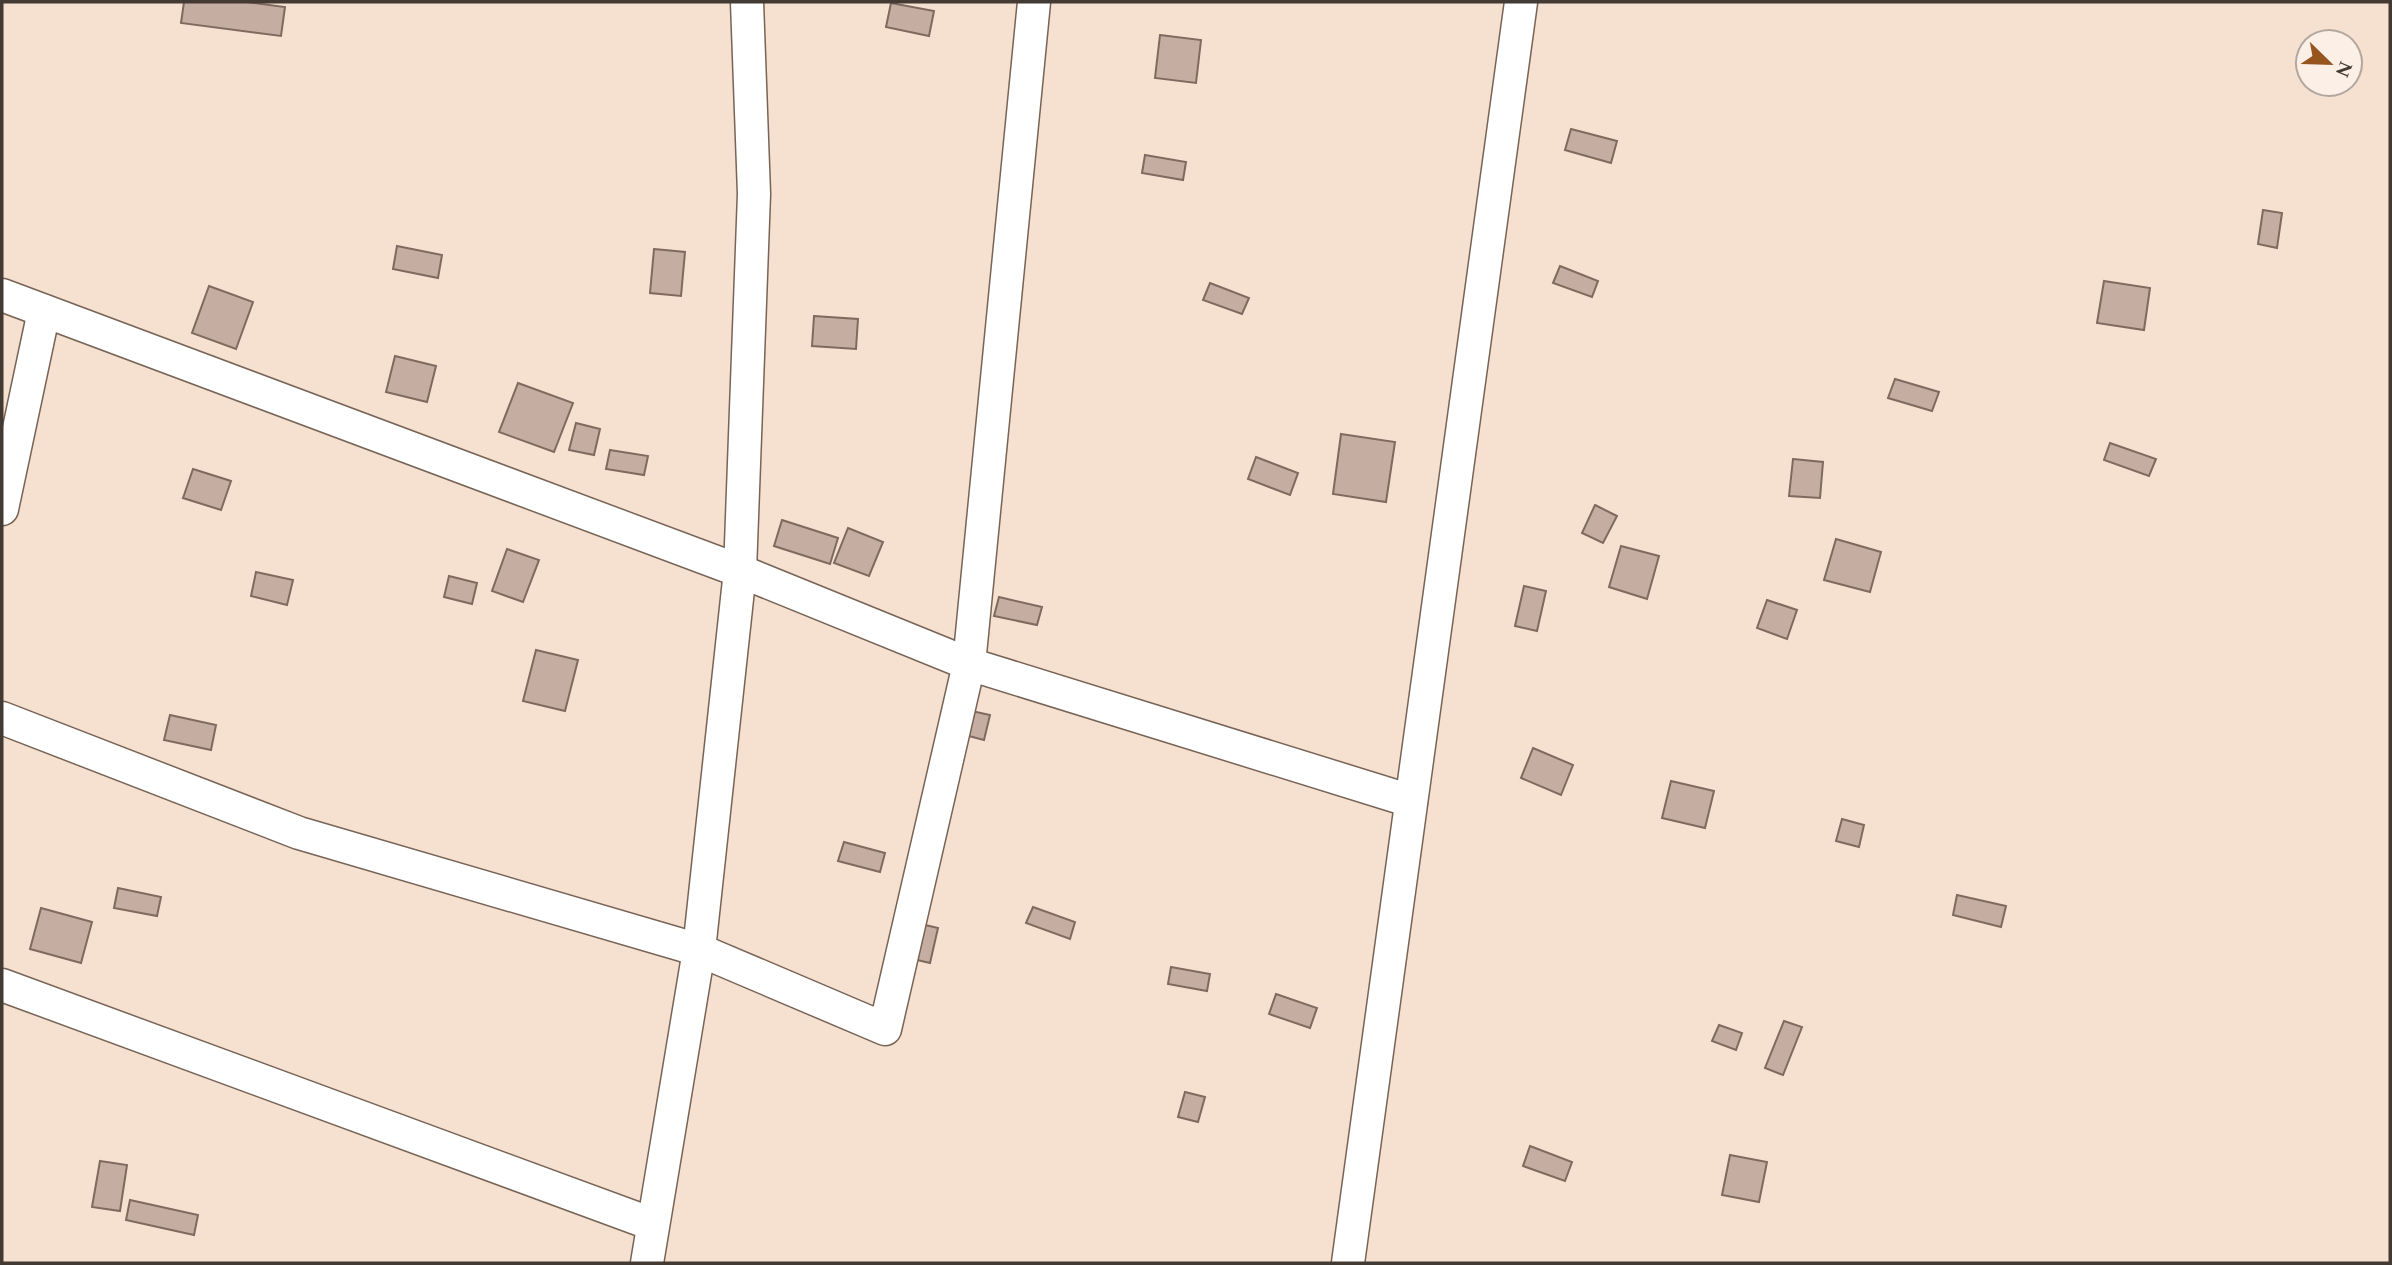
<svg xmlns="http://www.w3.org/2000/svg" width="2392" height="1265" viewBox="0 0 2392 1265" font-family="Spectral,serif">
  <rect width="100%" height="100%" fill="#f6e0d0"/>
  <g fill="#c6ada2" stroke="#80695f" stroke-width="2">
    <polygon points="184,2 247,2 285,7 281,36 181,23"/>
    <polygon points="891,3 934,11 929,36 886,27"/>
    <polygon points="1160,35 1201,40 1196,83 1155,78"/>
    <polygon points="1571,129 1617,141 1611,163 1565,150"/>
    <polygon points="1145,155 1186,162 1183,180 1142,173"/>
    <polygon points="2263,210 2282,213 2277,248 2258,244"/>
    <polygon points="397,246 442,255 438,278 393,269"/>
    <polygon points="654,249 685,252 681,296 650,293"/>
    <polygon points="1560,266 1598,281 1592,297 1553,283"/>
    <polygon points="2104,281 2150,288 2144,330 2097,323"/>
    <polygon points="1210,283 1249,298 1242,314 1203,300"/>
    <polygon points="209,286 253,302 236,349 192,333"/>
    <polygon points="814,316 858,319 856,349 812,346"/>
    <polygon points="395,356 436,366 427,402 386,392"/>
    <polygon points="1895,379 1939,392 1932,411 1888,398"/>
    <polygon points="518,383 573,403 554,452 499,432"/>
    <polygon points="576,423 600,429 594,455 569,450"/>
    <polygon points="1341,434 1395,442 1386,502 1333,494"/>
    <polygon points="2110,443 2156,459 2149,476 2104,460"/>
    <polygon points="610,450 648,456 644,475 606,469"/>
    <polygon points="1256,457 1298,473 1290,495 1248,479"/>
    <polygon points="1793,459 1823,462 1820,498 1789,496"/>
    <polygon points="193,469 231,481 221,510 183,498"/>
    <polygon points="1595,505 1617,516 1603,543 1582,533"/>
    <polygon points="782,520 838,538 830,564 774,546"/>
    <polygon points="848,528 883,542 869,576 834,563"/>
    <polygon points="1836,539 1881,552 1870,592 1824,580"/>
    <polygon points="1621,546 1659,556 1647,599 1609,587"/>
    <polygon points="507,549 539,560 523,602 492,591"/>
    <polygon points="256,572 293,580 287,605 251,596"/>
    <polygon points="449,576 477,583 472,604 444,597"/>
    <polygon points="1524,586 1546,591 1537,631 1515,626"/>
    <polygon points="999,597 1042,607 1037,625 994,616"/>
    <polygon points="1767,600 1797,610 1787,639 1757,628"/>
    <polygon points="536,650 578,660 565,711 523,701"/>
    <polygon points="967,710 990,715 984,740 961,734"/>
    <polygon points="170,715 216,725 211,750 164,740"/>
    <polygon points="1533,748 1573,765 1561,795 1521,778"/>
    <polygon points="1671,781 1714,791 1705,828 1662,818"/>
    <polygon points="1842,819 1864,825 1859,847 1836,841"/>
    <polygon points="844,842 885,853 880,872 838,861"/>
    <polygon points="118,888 161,897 157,916 114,908"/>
    <polygon points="1957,895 2006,906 2001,927 1953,915"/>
    <polygon points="1033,907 1075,922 1070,939 1026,923"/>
    <polygon points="41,908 92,922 81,963 30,949"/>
    <polygon points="921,924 938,928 930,963 913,959"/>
    <polygon points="1171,967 1210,974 1207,991 1168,984"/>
    <polygon points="1276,994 1317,1008 1310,1028 1269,1014"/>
    <polygon points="1784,1021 1802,1027 1783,1075 1765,1068"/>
    <polygon points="1719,1025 1742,1033 1736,1050 1712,1041"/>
    <polygon points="1185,1092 1205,1097 1198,1122 1178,1117"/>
    <polygon points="1530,1146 1572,1162 1565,1181 1523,1166"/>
    <polygon points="1730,1155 1767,1162 1759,1202 1722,1195"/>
    <polygon points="100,1161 127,1165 120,1211 92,1207"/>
    <polygon points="130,1200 198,1215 194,1235 126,1220"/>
  </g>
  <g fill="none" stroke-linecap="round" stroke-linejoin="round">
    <g stroke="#776456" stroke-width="35">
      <g id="street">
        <polyline points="2,295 740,571 969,664 1411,801"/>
        <polyline points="2,509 44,311"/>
        <polyline points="2,718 299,833 699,950 885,1029 969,664 1034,2"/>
        <polyline points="2,985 652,1224"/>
        <polyline points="647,1263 699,950 740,571 754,194 747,2"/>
        <polyline points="1348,1263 1521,2"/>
      </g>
    </g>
    <use href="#street" stroke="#fff" stroke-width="32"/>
  </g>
  <rect width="2392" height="1265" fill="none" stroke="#433a34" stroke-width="7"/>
  <g transform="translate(2329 63) rotate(113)"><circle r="33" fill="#fcefe6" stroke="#b2a79f" stroke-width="2"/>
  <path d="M0-5L12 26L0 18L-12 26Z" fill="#96551f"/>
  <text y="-10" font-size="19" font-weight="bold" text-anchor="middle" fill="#433a34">N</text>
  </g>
</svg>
